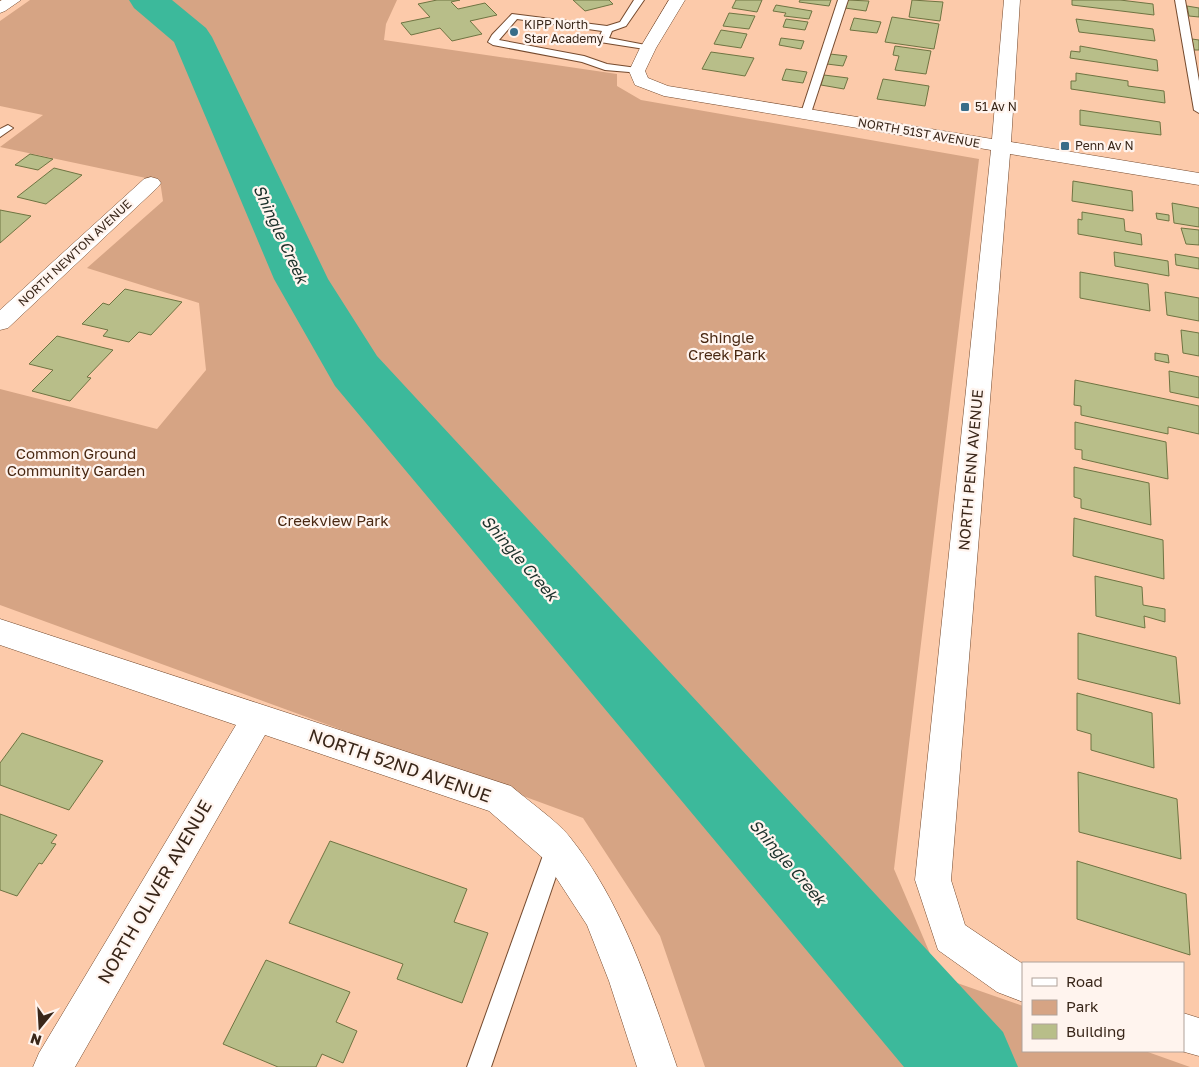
<svg xmlns="http://www.w3.org/2000/svg" width="1199" height="1067" viewBox="0 0 1199 1067" font-family="'Golos Text',sans-serif">
  <rect width="100%" height="100%" fill="#fccaaa"/>
  <polygon fill="#d6a484" points="30,0 397,0 386,24 384,40 617,74 617,86 641,100 979,159 894,869 940,977 1023,1006 1023,1051 1145,1051 1190,1067 705,1067 660,936 583,818 0,605 0,389 157,429 206,370 199,303 87,268 163,201 160,181 0,147 43,115 0,106 0,21"/>
  <g fill="none" stroke-linecap="round" stroke-linejoin="round">
    <polygon fill="#3cb99b" fill-rule="evenodd" points="129,0 172,0 206,28 212,37 328,279 377,356 1003,1032 1018,1067 904,1067 335,386 274,279 174,42 134,8"/>
  </g>
  <g fill="#b8be89" stroke="#6f7442">
    <polygon points="437,0 460,0 451,2 458,9 485,3 497,15 470,21 482,34 452,41 440,28 411,35 401,23 430,17 418,4"/>
    <polygon points="573,0 609,0 613,4 585,11"/>
    <polygon points="736,0 762,0 757,12 732,8"/>
    <polygon points="800,0 831,0 829,6 799,2"/>
    <polygon points="847,0 869,1 866,11 845,8"/>
    <polygon points="912,0 943,2 940,21 909,17"/>
    <polygon points="1072,0 1120,0 1153,4 1154,15 1072,5"/>
    <polygon points="776,5 812,11 809,19 784,16 786,13 773,11"/>
    <polygon points="1187,6 1199,8 1199,17 1189,16"/>
    <polygon points="729,13 755,16 749,29 723,26"/>
    <polygon points="892,17 939,24 934,49 885,42"/>
    <polygon points="854,18 881,22 877,33 850,30"/>
    <polygon points="786,19 808,22 805,30 783,27"/>
    <polygon points="1076,19 1153,29 1155,41 1079,32"/>
    <polygon points="721,30 747,34 741,48 714,44"/>
    <polygon points="781,38 804,41 801,49 779,45"/>
    <polygon points="1192,39 1199,40 1199,50 1194,50"/>
    <polygon points="895,46 931,51 926,74 895,70 899,56 893,55"/>
    <polygon points="1080,46 1157,60 1158,71 1070,58 1071,51 1080,52"/>
    <polygon points="711,52 754,58 745,76 702,69"/>
    <polygon points="830,54 847,56 843,66 827,64"/>
    <polygon points="786,69 807,72 803,83 782,80"/>
    <polygon points="1076,73 1128,81 1128,86 1164,91 1165,103 1071,89 1071,81 1076,81"/>
    <polygon points="824,75 848,78 844,89 821,85"/>
    <polygon points="883,79 929,86 925,106 877,99"/>
    <polygon points="1080,110 1160,122 1161,135 1080,125"/>
    <polygon points="30,154 53,159 38,170 15,165"/>
    <polygon points="54,168 82,175 46,204 17,197"/>
    <polygon points="1073,181 1132,191 1133,211 1072,201"/>
    <polygon points="1172,203 1199,208 1199,227 1174,223"/>
    <polygon points="0,210 31,216 0,243"/>
    <polygon points="1082,212 1124,219 1125,231 1141,234 1142,245 1078,234 1078,219 1082,220"/>
    <polygon points="1156,213 1169,215 1169,221 1157,219"/>
    <polygon points="1181,228 1199,230 1199,245 1186,244"/>
    <polygon points="1114,252 1168,261 1169,276 1115,266"/>
    <polygon points="1175,254 1199,258 1199,269 1176,265"/>
    <polygon points="1080,272 1148,284 1150,311 1080,298"/>
    <polygon points="125,289 182,302 151,335 139,332 129,342 103,336 108,330 82,324 103,303 109,305"/>
    <polygon points="1165,292 1199,298 1199,321 1167,315"/>
    <polygon points="1181,330 1199,333 1199,356 1183,353"/>
    <polygon points="57,336 113,350 87,377 91,378 70,401 32,391 53,370 29,364"/>
    <polygon points="1155,353 1168,355 1169,363 1155,360"/>
    <polygon points="1169,371 1199,377 1199,398 1170,392"/>
    <polygon points="1075,380 1199,406 1199,434 1168,427 1168,434 1081,415 1081,406 1074,405"/>
    <polygon points="1075,422 1166,442 1168,479 1082,459 1082,450 1075,449"/>
    <polygon points="1074,467 1149,483 1151,525 1081,508 1081,499 1074,497"/>
    <polygon points="1074,518 1163,540 1164,579 1073,556"/>
    <polygon points="1095,576 1142,587 1143,605 1165,609 1165,622 1144,616 1145,628 1096,616"/>
    <polygon points="1078,633 1176,657 1180,704 1078,679"/>
    <polygon points="1077,693 1152,713 1154,768 1091,750 1091,734 1077,730"/>
    <polygon points="22,733 103,761 69,810 0,785 0,763"/>
    <polygon points="1078,772 1177,799 1181,859 1079,832"/>
    <polygon points="0,814 57,835 51,843 56,844 42,864 39,863 17,896 0,890"/>
    <polygon points="330,841 467,889 454,922 488,933 462,1003 397,979 403,964 289,923"/>
    <polygon points="1077,861 1186,894 1190,955 1077,919"/>
    <polygon points="266,960 350,992 336,1022 357,1031 343,1063 322,1054 316,1067 278,1067 223,1044"/>
  </g>
  <g fill="none" stroke-linecap="round" stroke-linejoin="round">
    <g stroke="#754a2e" stroke-width="2">
      <g id="service">
        <polygon points="634,0 644,0 626,26 612,31 609,38 651,46 651,50 600,42 598,40 602,31 517,19 499,40 584,56 607,64 637,68 642,71 641,73 605,70 582,62 493,45 488,42 492,35 512,14 607,26 620,22"/>
        <polygon points="838,0 848,0 811,113 810,115 802,115 801,113"/>
        <polygon points="1175,0 1185,0 1199,81 1199,113 1194,110"/>
        <polygon points="8,125 13,128 0,137 0,129"/>
        <polygon points="556,837 563,840 566,847 491,1067 467,1067 546,847 549,840"/>
      </g>
    </g>
    <g stroke="#754a2e" stroke-width="1">
      <g id="minor">
        <polygon points="2,0 21,0 5,11 0,13 0,1"/>
        <polygon points="669,0 685,0 656,48 645,71 648,78 668,86 992,139 1004,0 1020,0 1011,142 1199,173 1199,185 1010,154 951,880 965,925 1023,964 1023,1002 997,992 938,950 915,880 991,150 664,96 635,85 629,71 640,48"/>
        <polygon points="151,177 158,179 161,183 158,187 8,328 0,330 0,310 144,179"/>
        <path d="M0,619L511,786C527,800 557,821 569,836C623,903 649,987 677,1067H637L609,981L587,925L544,859L489,811L265,735L75,1067H33L39,1053L236,725L0,645Z"/>
        <polygon points="1183,1013 1199,1018 1199,1056 1181,1051"/>
      </g>
    </g>
    <use href="#service" fill="#fff" fill-rule="evenodd"/>
    <use href="#minor" fill="#fff" fill-rule="evenodd"/>
  </g>
  <g fill="#386d89" stroke="#fff4ee" stroke-width="2">
    <circle cx="514" cy="32" r="5"/>
    <rect x="960" y="102" width="10" height="10" rx="2.5"/>
    <rect x="1060" y="141" width="10" height="10" rx="2.5"/>
  </g>
  <g text-anchor="middle" stroke-width="4.5" stroke-linejoin="round" paint-order="stroke">
    <g font-size="12" fill="#392619" stroke="#fff4ee" text-anchor="start">
      <text x="524" y="29">KIPP North<tspan x="524" dy="14">Star Academy</tspan></text>
      <text x="975" y="111">51 Av N</text>
      <text x="1075" y="150">Penn Av N</text>
    </g>
    <g font-size="12" fill="#392619" stroke="#fff4ee">
      <text transform="translate(919 133) rotate(10)" y="4">NORTH 51ST AVENUE</text>
      <text transform="translate(75 253) rotate(-43)" y="4">NORTH NEWTON AVENUE</text>
    </g>
    <g font-size="15" fill="#492812" stroke="#fff4ee">
      <text x="727" y="343">Shingle<tspan x="727" dy="17">Creek Park</tspan></text>
      <text x="76" y="459">Common Ground<tspan x="76" dy="17">Community Garden</tspan></text>
      <text x="333" y="526">Creekview Park</text>
    </g>
    <g font-size="15" fill="#392619" stroke="#fff4ee">
      <text transform="translate(971 470) rotate(-85)" y="5">NORTH PENN AVENUE</text>
    </g>
    <g font-size="16" font-style="italic" fill="#1b302a" stroke="#fff4ee">
      <text transform="translate(281 234) rotate(65)" y="6">Shingle Creek</text>
      <text transform="translate(520 558) rotate(49)" y="6">Shingle Creek</text>
      <text transform="translate(788 862) rotate(49)" y="6">Shingle Creek</text>
    </g>
    <g font-size="18" fill="#392619" stroke="#fff4ee">
      <text transform="translate(400 766) rotate(19)" y="6">NORTH 52ND AVENUE</text>
      <text transform="translate(155 892) rotate(-60)" y="6">NORTH OLIVER AVENUE</text>
    </g>
  </g>
  <rect x="1022" y="962" width="162" height="90" fill="#fff4ee" stroke="#b0a299"/>
  <rect x="1032" y="978" width="25" height="8" fill="#ffffff" stroke="#b0a299"/>
  <text x="1066" y="987" font-size="15" fill="#392619">Road</text>
  <rect x="1032" y="1000" width="25" height="15" fill="#d6a484" stroke="#b0a299"/>
  <text x="1066" y="1012" font-size="15" fill="#392619">Park</text>
  <rect x="1032" y="1024" width="25" height="15" fill="#b8be89" stroke="#b0a299"/>
  <text x="1066" y="1037" font-size="15" fill="#392619">Building</text>
  <g transform="translate(40 1027) rotate(198)" stroke="#fff4ee" stroke-width="4" paint-order="stroke">
  <path d="M0-4L9 19L0 12L-9 19Z" fill="#392619"/>
  <text y="-8" font-size="14" font-weight="bold" text-anchor="middle" fill="#392619">N</text>
  </g>
</svg>
